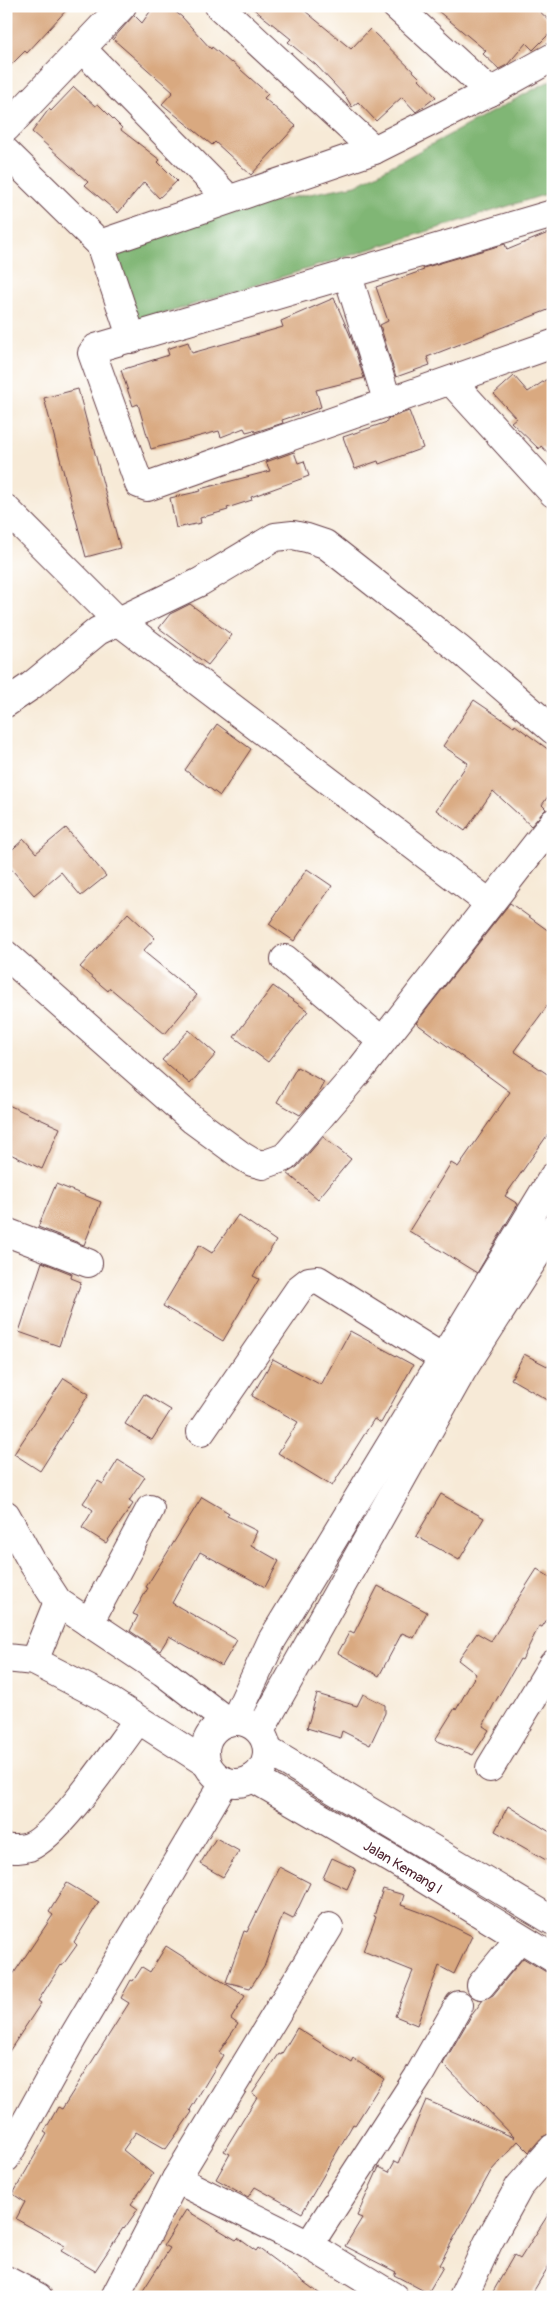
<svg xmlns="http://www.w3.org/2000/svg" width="559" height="2303" viewBox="0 0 559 2303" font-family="Pangolin,sans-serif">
  <rect width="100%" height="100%" fill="#fff"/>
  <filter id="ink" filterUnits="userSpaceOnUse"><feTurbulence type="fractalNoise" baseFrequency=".02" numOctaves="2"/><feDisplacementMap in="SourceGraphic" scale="10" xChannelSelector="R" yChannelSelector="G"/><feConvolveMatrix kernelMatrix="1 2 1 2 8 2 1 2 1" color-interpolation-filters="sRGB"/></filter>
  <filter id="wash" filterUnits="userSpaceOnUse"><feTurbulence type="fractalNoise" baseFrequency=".0096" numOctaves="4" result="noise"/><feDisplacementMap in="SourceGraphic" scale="20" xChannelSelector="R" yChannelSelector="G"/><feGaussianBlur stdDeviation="1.12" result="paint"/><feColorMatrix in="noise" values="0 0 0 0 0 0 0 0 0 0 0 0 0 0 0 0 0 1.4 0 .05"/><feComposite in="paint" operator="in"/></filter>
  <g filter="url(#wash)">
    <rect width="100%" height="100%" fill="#f7ead7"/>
    <polygon fill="#80b674" stroke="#656a50" points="553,79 553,192 138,322 112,244 238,208 356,185"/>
    <g id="blocks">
      <g fill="#d9a980">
        <polygon points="6,6 70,6 27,53 25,51 6,70"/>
        <polygon points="154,6 168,6 182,17 211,49 212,47 231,63 232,62 268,94 264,98 296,126 251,175 215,142 212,145 162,104 173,92 113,39 134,15 142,23"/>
        <polygon points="250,6 299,6 351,49 370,29 420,78 419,79 436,97 416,112 402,97 376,121 358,102 352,107 346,97 316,65 288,42 291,39"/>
        <polygon points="432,6 534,6 553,24 553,30 533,50 526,43 507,65 499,69 483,54 486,51"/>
        <polygon points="74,87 95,106 98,104 122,128 121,130 160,160 158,162 177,181 159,198 144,182 118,213 85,185 88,182 32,132 49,109 51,111"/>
        <polygon points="553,231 553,308 427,357 430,365 396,377 380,325 388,321 376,287 424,270 423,268 505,244 507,250"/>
        <polygon points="334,298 350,335 364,378 316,390 321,407 282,420 283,423 255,432 254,430 246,432 244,428 221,437 219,431 151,449 138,404 133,406 121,370 169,355 167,349 188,342 192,353 283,327 281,321"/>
        <polygon points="553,375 553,457 541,446 539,449 511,422 516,418 494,394 514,376 528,392"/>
        <polygon points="78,389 120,548 86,557 44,398"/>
        <polygon points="409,411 423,448 379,464 378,461 355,469 343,437 387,422 387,419"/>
        <polygon points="294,452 298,463 304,461 309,476 251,497 252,500 227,508 228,510 200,518 201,523 176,528 170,498 201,491 200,489 270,471 266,462"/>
        <polygon points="190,604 232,635 208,665 159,628 170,614"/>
        <polygon points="474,700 514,727 515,725 553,753 553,789 542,805 546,809 531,826 493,791 465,831 436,810 468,763 443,746"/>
        <polygon points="217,724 251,749 220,796 185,770"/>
        <polygon points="66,828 106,876 81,896 61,872 34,895 6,863 6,855 24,839 36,853"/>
        <polygon points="307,869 332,886 294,941 269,924"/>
        <polygon points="510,903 553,934 553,998 514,1051 553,1078 553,1127 505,1196 518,1204 477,1273 409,1231 451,1163 458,1167 510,1092 416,1023"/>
        <polygon points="128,913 155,938 143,951 197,995 165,1034 110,988 108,991 80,967"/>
        <polygon points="273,986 308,1011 268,1062 234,1037"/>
        <polygon points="189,1030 216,1054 190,1084 162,1060"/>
        <polygon points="297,1067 324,1082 316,1097 300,1115 277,1102"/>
        <polygon points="6,1104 60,1128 42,1169 6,1152"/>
        <polygon points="323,1137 351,1159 318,1199 287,1173 297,1167"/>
        <polygon points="56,1184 101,1202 84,1245 38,1227"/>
        <polygon points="238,1215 276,1241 253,1276 259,1279 223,1341 163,1306 199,1245 212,1253"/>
        <polygon points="42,1262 72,1274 71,1278 81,1282 59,1346 19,1332"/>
        <polygon points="350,1331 413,1365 381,1423 374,1419 332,1486 278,1453 298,1422 252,1396 273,1359 321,1385"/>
        <polygon points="524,1354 553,1369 553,1403 511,1379"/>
        <polygon points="64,1378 89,1394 40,1471 14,1454"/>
        <polygon points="144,1394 171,1410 152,1440 125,1424"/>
        <polygon points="118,1460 145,1477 129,1501 133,1504 106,1543 82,1528 93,1510 83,1503 98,1481 103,1484"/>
        <polygon points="441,1494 484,1518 459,1560 416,1536"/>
        <polygon points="202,1497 229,1513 227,1516 257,1531 251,1545 279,1561 265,1587 200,1552 172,1603 237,1640 222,1666 169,1636 160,1651 130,1631 138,1616 133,1614 148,1588 146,1587"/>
        <polygon points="537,1569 553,1579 553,1610 542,1627 539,1626 522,1660 520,1659 494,1704 483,1726 489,1730 473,1755 435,1740 455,1708 456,1710 476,1674 458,1660 477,1633 491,1641"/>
        <polygon points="378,1586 427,1612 414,1638 402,1633 379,1676 338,1653 350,1631 354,1633"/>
        <polygon points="317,1694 357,1706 363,1694 385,1705 385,1713 370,1745 342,1731 340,1738 307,1728"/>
        <polygon points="508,1806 553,1834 553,1864 495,1831"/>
        <polygon points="216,1838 239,1851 223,1877 200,1864"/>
        <polygon points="332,1858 356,1869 347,1889 323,1878"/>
        <polygon points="279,1867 310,1883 293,1919 283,1914 264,1967 250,1988 226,1982 244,1931 247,1932"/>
        <polygon points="67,1883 99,1902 74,1942 77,1945 62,1966 61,1965 38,2001 41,2003 6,2056 6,1985 53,1915 49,1912"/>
        <polygon points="383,1889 404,1895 401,1905 434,1917 472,1936 454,1974 439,1966 417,2025 395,2016 413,1971 363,1951 376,1917 374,1916"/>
        <polygon points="166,1946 245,1996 231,2019 238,2024 219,2052 223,2055 190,2110 192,2112 166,2149 136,2132 123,2150 153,2174 131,2204 138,2209 124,2229 123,2228 95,2271 61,2251 65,2246 16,2219 25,2202 13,2194 47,2134 44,2132 58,2107 62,2109 129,2003 121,1998 131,1980 133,1981 142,1967 150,1972"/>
        <polygon points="523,1958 553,1976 553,2133 542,2137 529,2152 518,2141 491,2171 439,2265 443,2267 428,2293 394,2275 396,2272 345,2246 362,2218 357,2216 379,2167 389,2172 395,2161 399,2163 426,2100 515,2138 443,2064 471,2016 483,2000 493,1995"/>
        <polygon points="297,2028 352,2063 354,2059 384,2079 355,2125 353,2124 302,2213 255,2187 248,2197 216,2179 230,2154 224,2151 257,2097 252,2094 279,2054 281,2055"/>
        <polygon points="553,2207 553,2259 530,2297 490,2297 514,2255 520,2259"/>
        <polygon points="186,2210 236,2240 238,2238 256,2251 258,2248 324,2297 139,2297 170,2248 164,2245"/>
      </g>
    </g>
  </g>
  <g filter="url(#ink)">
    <use href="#blocks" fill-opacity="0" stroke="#643d45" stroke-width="1"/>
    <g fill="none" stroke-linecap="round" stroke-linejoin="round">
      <g stroke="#643d45" stroke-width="30">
        <g id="minor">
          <polyline points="219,6 374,150"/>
          <polyline points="396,6 490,92"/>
          <polyline points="82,49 229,199"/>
          <polyline points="6,128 122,6"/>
          <polyline points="6,152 100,244 132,339"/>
          <polyline points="553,214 96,348 92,353 139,484 147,487 553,344"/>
          <polyline points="100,244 374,150 490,92 553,57"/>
          <polyline points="347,273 388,403"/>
          <polyline points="451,381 553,493"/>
          <polyline points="6,509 117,620 489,903"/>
          <polyline points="6,703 31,686 98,631 200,582 275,537 293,535 307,538 325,544 338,554 460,650 553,730"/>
          <polyline points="6,955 193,1120 242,1156 252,1162 263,1165 285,1157 360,1070 553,823"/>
          <polyline points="285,959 382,1041"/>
          <polyline points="6,1232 88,1263"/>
          <polyline points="201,1432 300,1288 309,1281 318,1280 457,1367"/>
          <polyline points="89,1623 150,1509"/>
          <polyline points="235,1720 272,1640 553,1177"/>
          <polyline points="260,1731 462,1371 553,1229"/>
          <polyline points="490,1768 553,1664"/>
          <path d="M6,1848C12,1850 23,1849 29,1847C59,1835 116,1749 138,1720"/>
          <polyline points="481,1985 519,1939"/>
          <polyline points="6,2158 73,2037 225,1781"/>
          <polyline points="176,2179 309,2245 394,2297"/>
          <polyline points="309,2245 418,2077 459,2005"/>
          <polyline points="6,2280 38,2297"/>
          <polyline points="115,2297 176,2179 329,1927"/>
          <polyline points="463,2297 488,2243 519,2187 553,2148"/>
        </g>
      </g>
      <g stroke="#643d45" stroke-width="30">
        <g id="tertiary">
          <polyline points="6,1515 32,1562 58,1602 163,1672 228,1722"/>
          <polyline points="6,1658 34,1661 102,1696 206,1763"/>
          <polyline points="34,1661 58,1602"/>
          <circle cx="236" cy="1752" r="31"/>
          <polyline points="267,1750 553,1921"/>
          <polyline points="253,1778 395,1861 553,1958"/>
        </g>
      </g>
      <use href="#minor" stroke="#fff" stroke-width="28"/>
      <use href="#tertiary" stroke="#fff" stroke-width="28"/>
    </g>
  </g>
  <g text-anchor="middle" stroke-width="4" stroke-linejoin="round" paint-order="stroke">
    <g font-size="14" fill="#4a1f2b" stroke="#fff">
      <text transform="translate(403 1867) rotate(31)" y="5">Jalan Kemang I</text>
    </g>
  </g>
  <rect width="559" height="2303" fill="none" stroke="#fff" stroke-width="25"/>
</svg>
